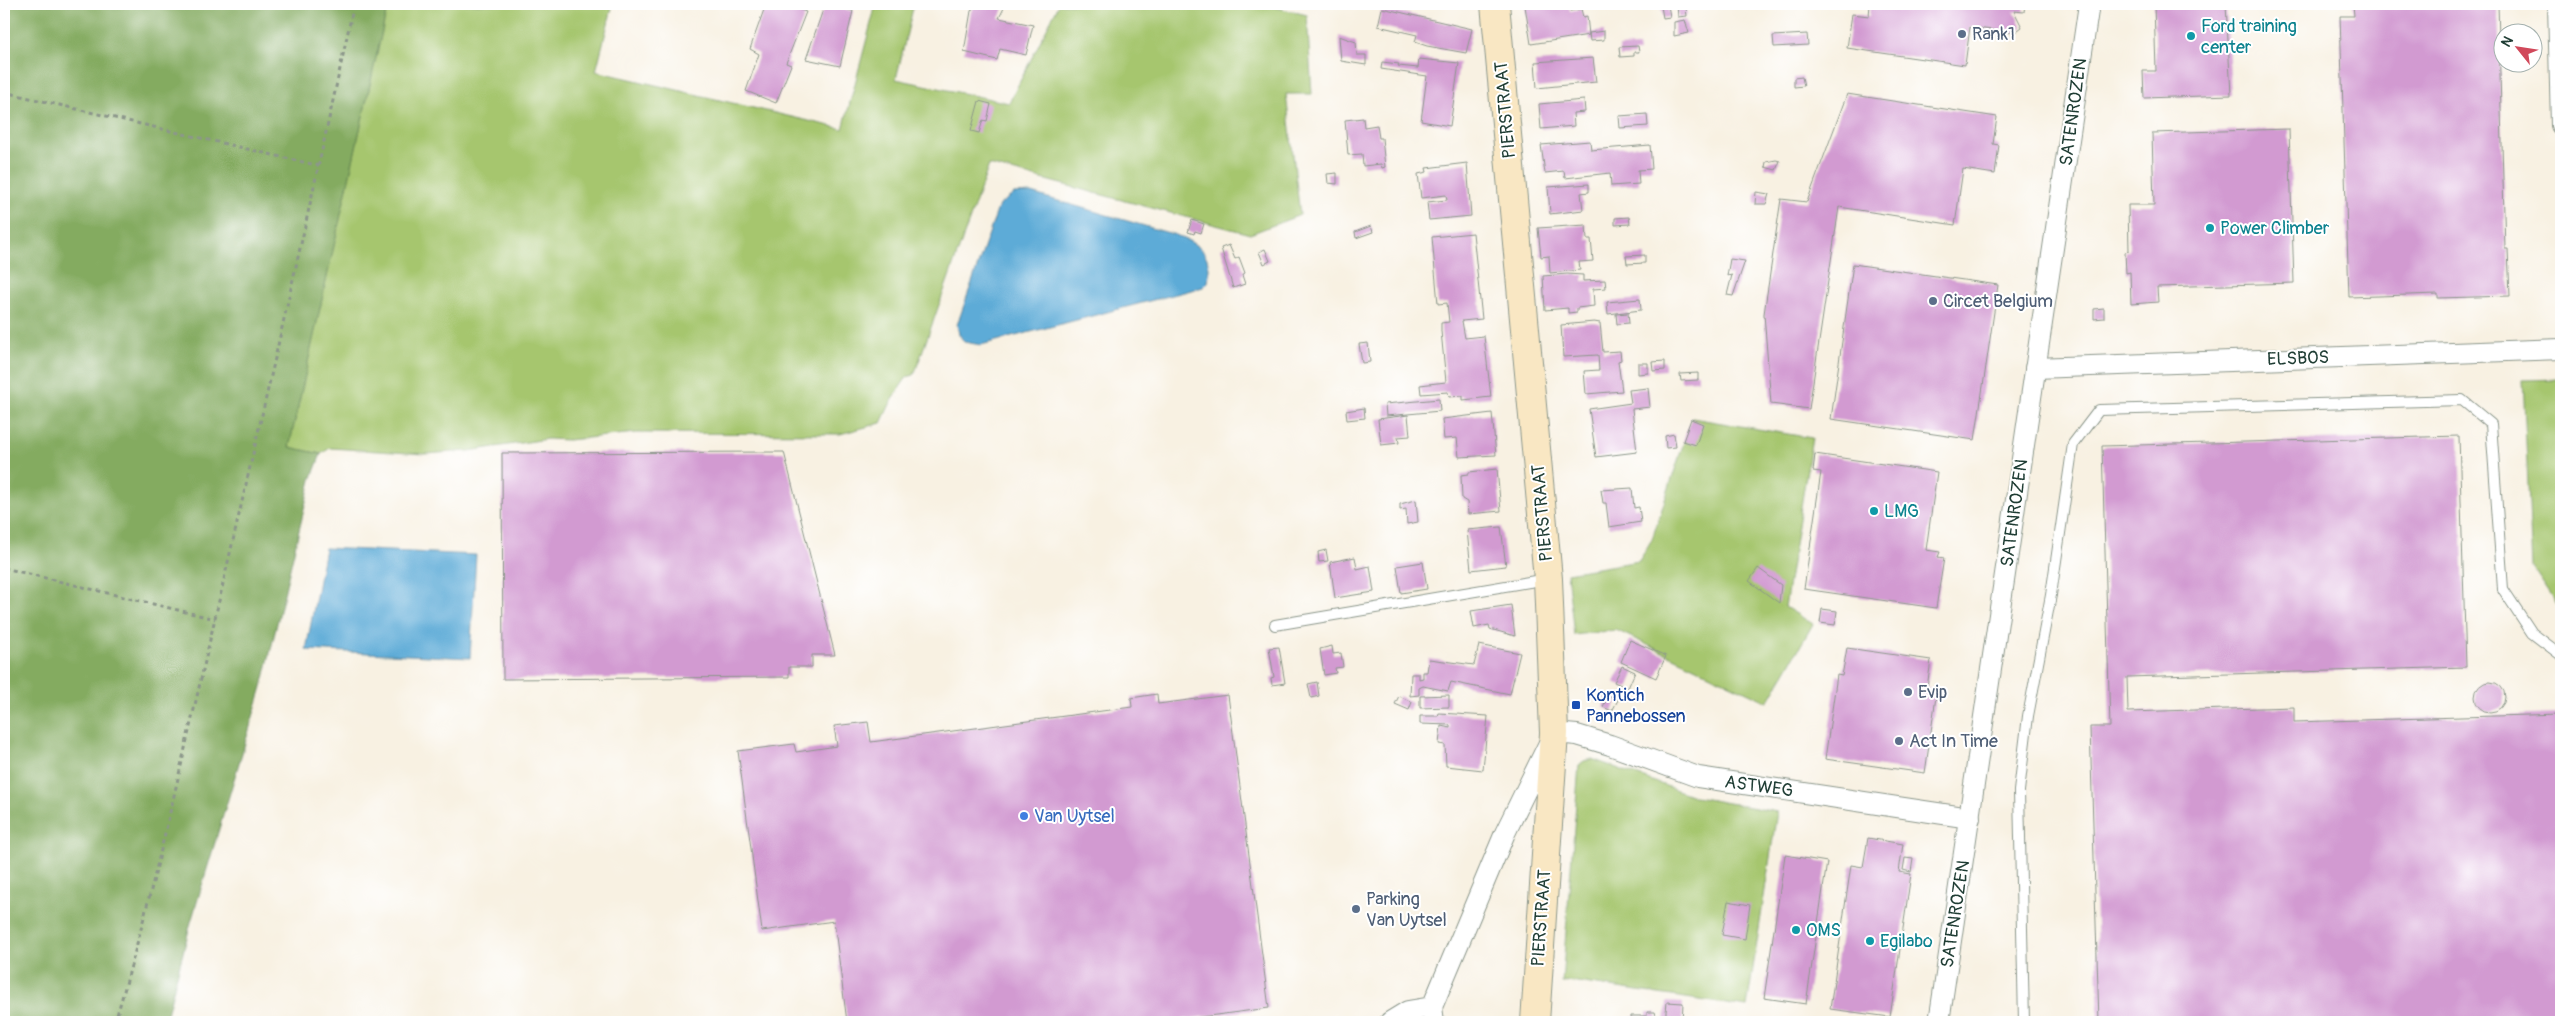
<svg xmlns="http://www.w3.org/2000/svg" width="2565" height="1026" viewBox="0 0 2565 1026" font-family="Pangolin,sans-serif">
  <rect width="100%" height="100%" fill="#fff"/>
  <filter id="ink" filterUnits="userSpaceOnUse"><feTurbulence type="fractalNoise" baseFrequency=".02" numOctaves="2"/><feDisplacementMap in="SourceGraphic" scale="10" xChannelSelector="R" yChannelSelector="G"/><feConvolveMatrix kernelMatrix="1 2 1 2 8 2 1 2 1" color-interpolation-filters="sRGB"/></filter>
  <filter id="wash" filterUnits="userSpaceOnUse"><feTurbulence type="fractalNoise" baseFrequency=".0096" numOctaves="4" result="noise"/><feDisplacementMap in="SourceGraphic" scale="20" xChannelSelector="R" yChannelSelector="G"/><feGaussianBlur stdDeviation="1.12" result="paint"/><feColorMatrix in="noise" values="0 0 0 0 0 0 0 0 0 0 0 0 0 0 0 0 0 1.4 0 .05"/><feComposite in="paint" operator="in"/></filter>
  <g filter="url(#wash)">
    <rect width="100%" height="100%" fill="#f8f1e2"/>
    <g fill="#a6c66e" stroke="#628251">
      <polygon points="388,4 613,4 596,71 843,129 876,4 914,4 896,79 1009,103 1059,4 1262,4 1307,15 1312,94 1286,94 1300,215 1250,234 989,165 914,375 907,377 894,396 881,423 840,434 636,433 568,440 547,439 469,451 425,454 330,448 321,454 289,447"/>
      <polygon points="2561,379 2561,610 2532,567 2523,380"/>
      <polygon points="1692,418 1812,438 1785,607 1813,624 1768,702 1616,630 1574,635 1567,573 1639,561 1652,539"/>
      <polygon points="1592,759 1696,797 1777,812 1747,1007 1577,982 1562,983 1579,765 1584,761"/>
    </g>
    <polygon fill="#84ab61" stroke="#52744a" points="4,4 388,4 289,447 321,454 311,480 262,687 191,922 165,1022 4,1022"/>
    <g fill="#5dabd7" stroke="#3e7486">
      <path d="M1031,193L1176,235C1199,245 1213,252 1208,282L1203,287L981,345L964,342L959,334L957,325L999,205L1014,194Z"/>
      <polygon points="325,548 476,555 470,658 306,650"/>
    </g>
    <g id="blocks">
      <g fill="#d29ad1">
        <polygon points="766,4 784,4 806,12 786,63 791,65 776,103 746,91 759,54 750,49"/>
        <polygon points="825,4 853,11 840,66 806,59"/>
        <polygon points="976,4 1006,4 999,18 1033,25 1026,55 1000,49 997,60 964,52 971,11"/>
        <polygon points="1538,4 1569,4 1570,11 1581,9 1583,17 1587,16 1589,35 1531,44 1525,6"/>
        <polygon points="1677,4 1683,4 1683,8 1686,8 1687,16 1678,17"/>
        <polygon points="1870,4 2025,4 2024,12 2014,11 2022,27 2014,33 1970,27 1965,65 1847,48 1852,14 1869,16"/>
        <polygon points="2154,4 2226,4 2231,95 2144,98 2143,71 2156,71"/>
        <polygon points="2353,4 2498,4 2505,249 2508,249 2510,296 2438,298 2438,294 2349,297 2340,16 2354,16"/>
        <polygon points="1668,5 1670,17 1663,18 1661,6"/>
        <polygon points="1382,8 1472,29 1466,53 1427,46 1415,42 1417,35 1378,26"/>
        <polygon points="1685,20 1689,33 1674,36 1674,22"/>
        <polygon points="1604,31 1604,40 1590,41 1589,33"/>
        <polygon points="1807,34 1808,45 1774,47 1773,36"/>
        <polygon points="1339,36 1356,42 1357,55 1366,55 1366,65 1341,61"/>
        <polygon points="1638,46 1639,52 1634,52 1634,56 1620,57 1619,47"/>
        <polygon points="1593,58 1596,82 1537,88 1535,62"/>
        <polygon points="1419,59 1459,63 1450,126 1421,121 1427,76 1381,69 1382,62 1399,64 1398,66 1418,68"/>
        <polygon points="1802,77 1804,86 1794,87 1794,78"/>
        <polygon points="1847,94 1997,117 1993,144 1999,145 1995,174 1963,169 1955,225 1839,207 1809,409 1771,404 1764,314 1781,199 1807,202"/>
        <polygon points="1584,100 1585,112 1573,113 1574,126 1541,129 1539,104"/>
        <polygon points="979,101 991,104 987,121 983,120 979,133 971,131"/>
        <polygon points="1647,114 1648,126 1620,128 1619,116"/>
        <polygon points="1363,118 1364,127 1377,125 1379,138 1382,138 1385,167 1382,168 1381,164 1363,166 1362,154 1348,155 1345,120"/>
        <polygon points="2289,129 2294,283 2157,287 2158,302 2131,304 2130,272 2126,273 2125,252 2129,251 2128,205 2154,205 2152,133"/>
        <polygon points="1590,141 1591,150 1650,145 1652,169 1638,170 1639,184 1611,186 1610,173 1565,178 1564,171 1545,173 1541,145"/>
        <polygon points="1776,160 1780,161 1776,170 1765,167 1766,162"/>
        <polygon points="1467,163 1471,216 1429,220 1427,202 1447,200 1446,195 1421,198 1418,174 1427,172 1426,168"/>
        <polygon points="1337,173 1337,184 1328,183 1327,174"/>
        <polygon points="1589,184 1589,192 1581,193 1583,210 1550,214 1548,187"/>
        <polygon points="1756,192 1769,194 1766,204 1755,204"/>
        <polygon points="1629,217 1630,224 1615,225 1615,218"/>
        <polygon points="1192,220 1204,224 1201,233 1195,231 1194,234 1188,232"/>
        <polygon points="1586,225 1587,239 1591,239 1593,261 1579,262 1580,270 1550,273 1549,256 1541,257 1538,228"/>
        <polygon points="1371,226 1373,232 1356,238 1355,232"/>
        <polygon points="1473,233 1482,319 1462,321 1465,338 1484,336 1491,397 1463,400 1463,396 1449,397 1448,392 1421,394 1420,385 1446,382 1441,331 1441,323 1449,322 1447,303 1438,304 1432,237"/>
        <polygon points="1229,245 1235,259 1239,257 1245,273 1242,275 1245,284 1233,288 1221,248"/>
        <polygon points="1265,249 1270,261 1264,264 1259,252"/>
        <polygon points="1645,255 1645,263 1627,264 1626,256"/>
        <polygon points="1730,259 1745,261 1733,296 1727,295 1732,275 1727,276"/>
        <polygon points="1853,264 1998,285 1975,440 1831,419"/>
        <polygon points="1567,274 1583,275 1583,281 1605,280 1606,288 1593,289 1594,306 1577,308 1577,312 1568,313 1568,308 1545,310 1543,276"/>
        <polygon points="1640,299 1641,310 1608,314 1607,302"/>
        <polygon points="2104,308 2104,318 2094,319 2094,309"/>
        <polygon points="1628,313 1629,323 1617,324 1616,314"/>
        <polygon points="1594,322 1600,323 1603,352 1620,351 1621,360 1618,361 1622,391 1586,394 1584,371 1599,370 1598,355 1563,357 1561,325"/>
        <polygon points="1368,343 1370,362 1362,363 1359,344"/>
        <polygon points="1665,361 1665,370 1653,371 1652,362"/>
        <polygon points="1638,363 1648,363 1648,373 1638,374"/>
        <polygon points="1698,373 1698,380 1681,381 1680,374"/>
        <polygon points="1648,388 1650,407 1632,409 1637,452 1596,457 1589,409 1631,403 1629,390"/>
        <polygon points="1439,399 1440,411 1386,416 1385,404"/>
        <polygon points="1364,408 1365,418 1347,420 1346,411"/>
        <polygon points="1492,413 1496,455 1459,457 1457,438 1444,439 1442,419"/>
        <polygon points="1408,415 1410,436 1398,437 1399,443 1381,445 1378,419"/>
        <polygon points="1691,419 1703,424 1696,445 1683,441"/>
        <polygon points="1674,434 1676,447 1666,448 1665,436"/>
        <polygon points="2459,436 2466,667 2127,677 2128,712 2294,707 2294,722 2561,714 2561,1022 2099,1022 2090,727 2110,727 2102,446"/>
        <polygon points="784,452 835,655 812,655 812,667 789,667 789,677 503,679 502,453"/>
        <polygon points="1815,454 1937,472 1926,550 1940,552 1938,557 1944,558 1936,608 1804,589 1821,472 1813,471"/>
        <polygon points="1497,469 1501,511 1468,514 1467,502 1462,499 1461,475 1469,474 1469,472"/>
        <polygon points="1632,488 1634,508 1639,507 1641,522 1609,527 1606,503 1603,503 1601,490"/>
        <polygon points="1416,500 1418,522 1407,524 1406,509 1400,510 1400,504"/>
        <polygon points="1501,527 1506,566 1471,570 1467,530"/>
        <polygon points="1326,550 1328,561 1319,562 1318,552"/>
        <polygon points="1355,557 1357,569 1370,566 1374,592 1335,598 1330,562"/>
        <polygon points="1423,562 1427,589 1401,593 1397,566"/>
        <polygon points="1758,568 1781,585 1779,603 1749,581"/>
        <polygon points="1511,605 1515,636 1490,629 1489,625 1474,628 1471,611"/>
        <polygon points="1822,609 1837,611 1835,625 1820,623"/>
        <polygon points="1630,640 1666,656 1656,678 1621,662"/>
        <polygon points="1479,645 1520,653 1510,694 1451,682 1448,691 1423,686 1419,688 1419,695 1410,696 1411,674 1419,674 1419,679 1423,678 1423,672 1427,672 1429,659 1474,665"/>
        <polygon points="1332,646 1333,654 1341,653 1343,667 1335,668 1336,673 1324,675 1320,649"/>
        <polygon points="1279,647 1285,683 1272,685 1271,678 1274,677 1269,648"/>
        <polygon points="1847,648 1931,660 1927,688 1937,690 1925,773 1825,759 1837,675 1842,676"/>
        <polygon points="1622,666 1635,672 1628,688 1614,682"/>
        <polygon points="1317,682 1319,696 1311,698 1308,684"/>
        <circle cx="2490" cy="697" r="15"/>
        <polygon points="1157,694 1158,704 1228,695 1269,1008 1163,1022 847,1022 834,921 762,931 738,751 794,744 796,752 837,746 834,726 868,722 871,742 1132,707 1131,698"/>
        <polygon points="1449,695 1449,707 1420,708 1420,696"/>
        <polygon points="1608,695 1618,700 1612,711 1603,707"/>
        <polygon points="1399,696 1412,702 1409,710 1395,704"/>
        <polygon points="1439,713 1488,716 1483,770 1446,766 1445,745 1439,744 1441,726 1450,728 1450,725 1420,724 1420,716 1438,716"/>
        <polygon points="1868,838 1903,844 1899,872 1911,874 1890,1017 1830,1009 1851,865 1863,867"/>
        <polygon points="1785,855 1827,862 1806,1004 1764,998"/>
        <polygon points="1905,858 1913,859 1911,872 1903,870"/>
        <polygon points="1728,901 1750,905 1745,939 1722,935"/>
        <polygon points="1667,1002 1683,1003 1682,1022 1665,1022"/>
        <polygon points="1647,1012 1655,1012 1658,1022 1604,1022 1604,1020 1631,1020 1631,1016 1647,1016"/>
      </g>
    </g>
  </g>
  <g filter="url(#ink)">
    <use href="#blocks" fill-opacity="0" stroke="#8c978b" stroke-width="1"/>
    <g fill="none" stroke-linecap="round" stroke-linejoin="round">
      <g stroke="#8c978b" stroke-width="12">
        <g id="lane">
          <polyline points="1275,625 1547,579"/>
          <polyline points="2024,1022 2019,791 2028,716 2051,595 2073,444 2099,410 2462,400 2491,424 2503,589 2532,633 2561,655"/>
        </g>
      </g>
      <g stroke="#8c978b" stroke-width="22">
        <g id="street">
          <polyline points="2558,4 2561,126"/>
          <polyline points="2035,368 2561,349"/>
          <polyline points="1390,1022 1408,1011 1432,1007"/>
          <polyline points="1434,1022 1432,1007 1505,833 1554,733 1577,735 1610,745 1698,777 1970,818"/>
          <polyline points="1939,1022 2089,4"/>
        </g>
      </g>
      <g stroke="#8c978b" stroke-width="30">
        <polyline id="secondary" points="1495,4 1548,579 1554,733 1535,1022"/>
      </g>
      <g stroke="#8c978b" stroke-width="3" stroke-dasharray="4 4" stroke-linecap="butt">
        <polyline points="4,92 320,166"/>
        <polyline points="4,568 215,619"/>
        <path d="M115,1022C157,880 188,733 222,588C267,394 312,199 354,4"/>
      </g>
      <use href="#lane" stroke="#fff" stroke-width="10"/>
      <use href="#street" stroke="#fff" stroke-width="20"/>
      <use href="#secondary" stroke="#f9e7c3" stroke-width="28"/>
    </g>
  </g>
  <g fill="#5c6f8a" stroke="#fff" stroke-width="2">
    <circle cx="1962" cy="34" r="5"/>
    <circle cx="1933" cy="301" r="5"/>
    <circle cx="1908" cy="692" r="5"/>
    <circle cx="1899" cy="741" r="5"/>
    <circle cx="1356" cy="909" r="5"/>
  </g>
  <g fill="#0f9aa8" stroke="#fff" stroke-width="2">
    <circle cx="2191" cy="36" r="5"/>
    <circle cx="2210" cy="228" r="5"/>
    <circle cx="1874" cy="511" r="5"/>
    <circle cx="1796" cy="930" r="5"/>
    <circle cx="1870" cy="941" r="5"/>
  </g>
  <rect fill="#1a4fb4" stroke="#fff" stroke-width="2" x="1571" y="700" width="10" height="10" rx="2.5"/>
  <circle fill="#3f7fe0" stroke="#fff" stroke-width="2" cx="1024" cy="816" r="5"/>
  <g text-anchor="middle" stroke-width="4" stroke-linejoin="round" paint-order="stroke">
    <g font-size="18" fill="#0d838f" stroke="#fff" text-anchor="start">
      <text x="2201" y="32">Ford training<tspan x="2201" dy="21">center</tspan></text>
      <text x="2220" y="234">Power Climber</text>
      <text x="1884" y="517">LMG</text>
      <text x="1806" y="936">OMS</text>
      <text x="1880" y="947">Egilabo</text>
    </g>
    <g font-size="18" fill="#4e5e75" stroke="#fff" text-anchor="start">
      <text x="1972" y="40">Rank1</text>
      <text x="1943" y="307">Circet Belgium</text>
      <text x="1918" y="698">Evip</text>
      <text x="1909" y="747">Act In Time</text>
      <text x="1366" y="905">Parking<tspan x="1366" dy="21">Van Uytsel</tspan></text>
    </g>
    <g font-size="18" fill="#1f3d34" stroke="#fff">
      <text transform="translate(1505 110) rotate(-95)" y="6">PIERSTRAAT</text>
      <text transform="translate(2073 112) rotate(-82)" y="6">SATENROZEN</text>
      <text transform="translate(2298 358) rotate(-2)" y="6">ELSBOS</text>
      <text transform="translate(1542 513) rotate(-95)" y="6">PIERSTRAAT</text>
      <text transform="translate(2014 513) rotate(-82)" y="6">SATENROZEN</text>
      <text transform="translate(1759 786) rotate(8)" y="6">ASTWEG</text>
      <text transform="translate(1955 914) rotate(-81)" y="6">SATENROZEN</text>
      <text transform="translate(1541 918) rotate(-86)" y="6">PIERSTRAAT</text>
    </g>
    <g font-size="18" fill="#164399" stroke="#fff" text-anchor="start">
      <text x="1586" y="701">Kontich<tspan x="1586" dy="21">Pannebossen</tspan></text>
    </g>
    <g font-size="18" fill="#366cbe" stroke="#fff" text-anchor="start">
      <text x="1034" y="822">Van Uytsel</text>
    </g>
  </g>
  <rect width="2565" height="1026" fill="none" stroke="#fff" stroke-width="20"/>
  <g transform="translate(2518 48) rotate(300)"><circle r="24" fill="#ffffff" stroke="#a5b1ae"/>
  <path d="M0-4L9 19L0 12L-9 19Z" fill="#d1495b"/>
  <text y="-8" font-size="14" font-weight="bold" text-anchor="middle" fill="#1f3d34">N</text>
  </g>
</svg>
